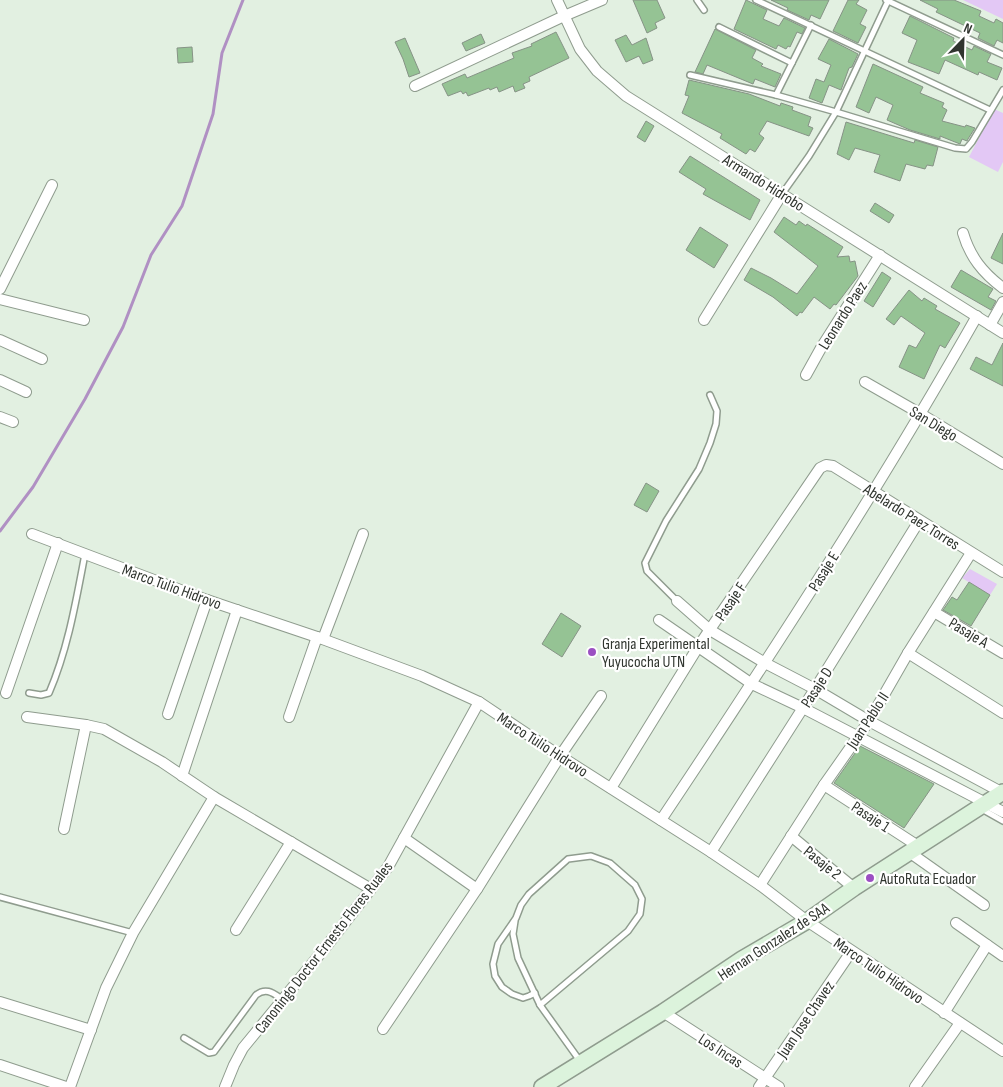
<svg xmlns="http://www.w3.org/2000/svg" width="1003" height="1087" viewBox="0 0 1003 1087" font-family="'Sofia Sans Condensed',sans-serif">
  <rect width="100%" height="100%" fill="#e2f0e1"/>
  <g fill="#e3c8f5">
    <polygon points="963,0 1003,0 1003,19"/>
    <polygon points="994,109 1003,113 1003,162 998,172 969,157"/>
    <polygon points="970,569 997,584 990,595 962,578"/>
  </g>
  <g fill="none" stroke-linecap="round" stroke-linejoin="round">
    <polyline stroke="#b090c3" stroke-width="3" points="0,531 33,487 85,399 123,327 151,255 182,206 213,114 222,53 243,0"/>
  </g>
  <g fill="#95c394" stroke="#869386">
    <polygon points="633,0 657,0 665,18 655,23 657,28 647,33"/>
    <polygon points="746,0 767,10 763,19 779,26 784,18 805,28 802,34 797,32 790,47 788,46 786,49 778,45 776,49 734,29"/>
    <polygon points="771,0 829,0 820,19 811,15 809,20 787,10 788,8"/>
    <polygon points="848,0 859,0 856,4 867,10 860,24 866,27 858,43 833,31"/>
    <polygon points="920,0 954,0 981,11 979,16 994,23 996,19 1003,23 1003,43 997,40 994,46 978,38 980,33 936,12 938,9"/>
    <polygon points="910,16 954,38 953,41 972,50 974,46 991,54 987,62 1002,68 997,80 979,72 978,75 945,60 939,74 908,62 917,40 902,33"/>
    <polygon points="715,29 756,50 752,58 763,64 761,66 781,74 775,87 755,79 753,84 707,65 703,74 695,72"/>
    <polygon points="556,32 569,58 529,77 530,81 523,84 525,88 515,92 513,86 499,92 497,87 490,90 489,88 468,96 466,92 463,94 461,91 448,96 442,84 465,74 467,78 514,58 512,53 532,46 531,44"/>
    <polygon points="481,34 485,43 466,51 462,43"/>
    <polygon points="626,35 632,45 646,38 653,60 643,64 639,56 626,62 615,40"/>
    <polygon points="405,38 420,73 409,77 403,59 395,42"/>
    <polygon points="829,39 858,54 852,67 849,68 841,90 829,85 822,103 809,98 816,79 824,82 831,65 818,59"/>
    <polygon points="192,47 193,62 178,63 177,48"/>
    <polygon points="873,64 923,87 920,93 944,103 942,107 947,110 942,121 965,127 966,125 975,128 968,139 967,141 962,139 960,144 940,136 940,139 910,130 887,120 893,105 876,97 869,113 856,107"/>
    <polygon points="689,80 749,94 780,106 781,103 793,107 792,110 811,117 808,126 813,128 809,136 767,121 759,134 764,138 755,152 750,149 746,154 720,138 722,134 682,113 689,96 685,95"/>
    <polygon points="646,121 654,126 645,142 637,137"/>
    <polygon points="846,122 914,143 915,140 938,147 933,166 927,165 925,169 906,164 900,181 874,172 880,155 855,148 849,160 837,154"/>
    <polygon points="690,156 760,200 750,220 703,194 706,189 679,172"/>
    <polygon points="875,203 894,215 889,223 870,211"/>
    <polygon points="784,217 796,225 799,221 806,226 807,224 843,247 837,257 849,256 850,262 855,261 858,276 836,305 834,304 830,309 814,297 802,313 800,312 797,316 773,297 744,280 751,268 771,278 797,294 818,266 774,232"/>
    <polygon points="700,227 728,245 714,268 686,250"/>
    <polygon points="1003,233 1003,264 991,258"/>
    <polygon points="961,270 993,289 988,297 996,301 991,310 951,287"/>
    <polygon points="882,272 891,278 873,307 864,301"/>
    <polygon points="909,290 922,301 924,298 937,306 935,309 960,323 945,348 940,345 924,379 899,367 909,345 916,348 925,333 901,316 894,325 886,319"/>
    <polygon points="1003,343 1003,386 970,369 976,357 992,365"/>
    <polygon points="646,483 659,491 647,512 634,505"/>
    <polygon points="969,582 990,595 971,626 943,610 952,597 957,600"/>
    <polygon points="561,613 581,626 562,657 542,644"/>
    <polygon points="860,746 934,784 904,828 834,783"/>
  </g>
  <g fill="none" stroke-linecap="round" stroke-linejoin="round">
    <g stroke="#8f9c8e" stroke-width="8">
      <g id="lane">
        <polyline points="697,0 704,10"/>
        <polyline points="756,0 990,110"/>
        <polyline points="886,0 1003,55"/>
        <polyline points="719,27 792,63"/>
        <polyline points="690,75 776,95 836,112 955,148 966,149 972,142 1003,90"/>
        <polyline points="776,95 811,25"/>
        <polyline points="782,194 809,156 836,112 888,1"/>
        <polyline points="677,601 647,571 645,563 666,521 699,469 710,443 716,424 717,411 710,395"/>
        <path d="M29,693L41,695L49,693C68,649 76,601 85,554"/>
        <polyline points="980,808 1003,821"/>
        <polyline points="0,897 133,933"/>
        <polyline points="515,921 513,934 518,958 540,1005 580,1061"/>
        <polyline points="535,993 529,996 523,998 512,994 502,987 495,976 493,964 498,944 516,918 521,905 529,894 568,859 591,856 610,863 635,885 642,899 640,914 628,931 540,1005"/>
        <path d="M184,1038L209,1053L214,1052L256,995C266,987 273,993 282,999"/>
      </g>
    </g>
    <g stroke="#8f9c8e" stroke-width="12">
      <g id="street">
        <polyline points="557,0 580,49 597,71 626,96 1003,333"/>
        <polyline points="415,86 564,16 602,0"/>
        <path d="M963,233C970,257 983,273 1003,288"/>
        <polyline points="0,289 52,185"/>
        <polyline points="0,299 84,320"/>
        <polyline points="704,320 782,194"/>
        <polyline points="990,325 1003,302"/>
        <polyline points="0,340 42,359"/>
        <polyline points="806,375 821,348 880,255"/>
        <polyline points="0,380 26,392"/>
        <polyline points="865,382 921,414 1003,464"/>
        <polyline points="0,417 13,422"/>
        <polyline points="32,534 207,600 317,637 422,676 479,702 560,756 711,852 760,885 807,921 1003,1051"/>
        <polyline points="677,601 710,630 765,663 815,689 869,721 1003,793"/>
        <polyline points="934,612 1003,653"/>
        <polyline points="659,620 752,684 803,708 1003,812"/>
        <polyline points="323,639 363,534"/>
        <polyline points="908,653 1003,713"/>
        <polyline points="6,693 58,543"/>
        <polyline points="168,714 207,600"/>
        <polyline points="27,717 86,725 104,729 162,762 214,797 371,889"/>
        <polyline points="289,717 317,637"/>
        <polyline points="182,776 237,610"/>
        <polyline points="824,785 918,846"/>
        <polyline points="611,788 698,647 820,468 826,465 833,466 1003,572"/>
        <path d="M661,820C771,655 879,489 977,316"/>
        <polyline points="64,829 86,725"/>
        <polyline points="791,836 854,888"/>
        <polyline points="404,838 477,889 560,756 601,696"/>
        <polyline points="711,852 815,689 919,521"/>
        <polyline points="909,852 984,905"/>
        <polyline points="760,885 824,785 869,721 908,653 971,553"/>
        <polyline points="956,923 1003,956"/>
        <polyline points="236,930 291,842"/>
        <polyline points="0,1002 91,1030"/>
        <polyline points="663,1012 779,1087"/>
        <polyline points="944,1013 987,945"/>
        <polyline points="383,1029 477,889"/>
        <polyline points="0,1065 66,1087"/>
        <polyline points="70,1087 106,988 133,933 214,797"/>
        <polyline points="225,1087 234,1065 243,1048 329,943 388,867 479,702"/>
        <polyline points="759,1087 851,952"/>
        <polyline points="915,1087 960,1023"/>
      </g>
    </g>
    <g stroke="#8f9c8e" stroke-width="18">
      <polyline id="secondary" points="542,1087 663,1012 742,959 807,921 854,888 1003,792"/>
    </g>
    <use href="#lane" stroke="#fff" stroke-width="5"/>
    <use href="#street" stroke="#fff" stroke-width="10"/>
    <use href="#secondary" stroke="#dcf3dc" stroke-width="15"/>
  </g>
  <g fill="#9b50c2" stroke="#fff" stroke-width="2">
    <circle cx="592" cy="652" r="5"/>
    <circle cx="870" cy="878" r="5"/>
  </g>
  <g text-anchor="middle" stroke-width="4.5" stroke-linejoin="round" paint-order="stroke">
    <g font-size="16" fill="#30352f" stroke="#fff">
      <text transform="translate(764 182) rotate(32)" y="6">Armando Hidrobo</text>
      <text transform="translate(842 315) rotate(-58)" y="6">Leonardo Paez</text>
      <text transform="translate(934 423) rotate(31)" y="6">San Diego</text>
      <text transform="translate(912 516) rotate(32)" y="6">Abelardo Paez Torres</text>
      <text transform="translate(823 571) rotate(-58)" y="6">Pasaje E</text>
      <text transform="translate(172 586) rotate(20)" y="6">Marco Tulio Hidrovo</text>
      <text transform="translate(730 601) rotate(-56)" y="6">Pasaje F</text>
      <text transform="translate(969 632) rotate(31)" y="6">Pasaje A</text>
      <text transform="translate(816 687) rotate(-57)" y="6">Pasaje D</text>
      <text transform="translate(867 720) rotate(-57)" y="6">Juan Pablo II</text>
      <text transform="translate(543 744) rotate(33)" y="6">Marco Tulio Hidrovo</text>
      <text transform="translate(871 816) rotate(33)" y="6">Pasaje 1</text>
      <text transform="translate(823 862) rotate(39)" y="6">Pasaje 2</text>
      <text transform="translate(773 941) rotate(-33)" y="6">Hernan Gonzalez de SAA</text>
      <text transform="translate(323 947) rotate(-52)" y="6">Canoningo Doctor Ernesto Flores Ruales</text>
      <text transform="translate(879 970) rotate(34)" y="6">Marco Tulio Hidrovo</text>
      <text transform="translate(805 1019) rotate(-56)" y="6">Juan Jose Chavez</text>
      <text transform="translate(721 1050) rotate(33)" y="6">Los Incas</text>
    </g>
    <g font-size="16" fill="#30352f" stroke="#fff" text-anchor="start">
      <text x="602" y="649">Granja Experimental<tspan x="602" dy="18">Yuyucocha UTN</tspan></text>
      <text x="880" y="884">AutoRuta Ecuador</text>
    </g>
  </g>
  <g transform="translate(963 40) rotate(23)" stroke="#ffffff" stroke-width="4" paint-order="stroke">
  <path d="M0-4L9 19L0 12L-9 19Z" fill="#30352f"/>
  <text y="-8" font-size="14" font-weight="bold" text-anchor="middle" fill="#30352f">N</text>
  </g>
</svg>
